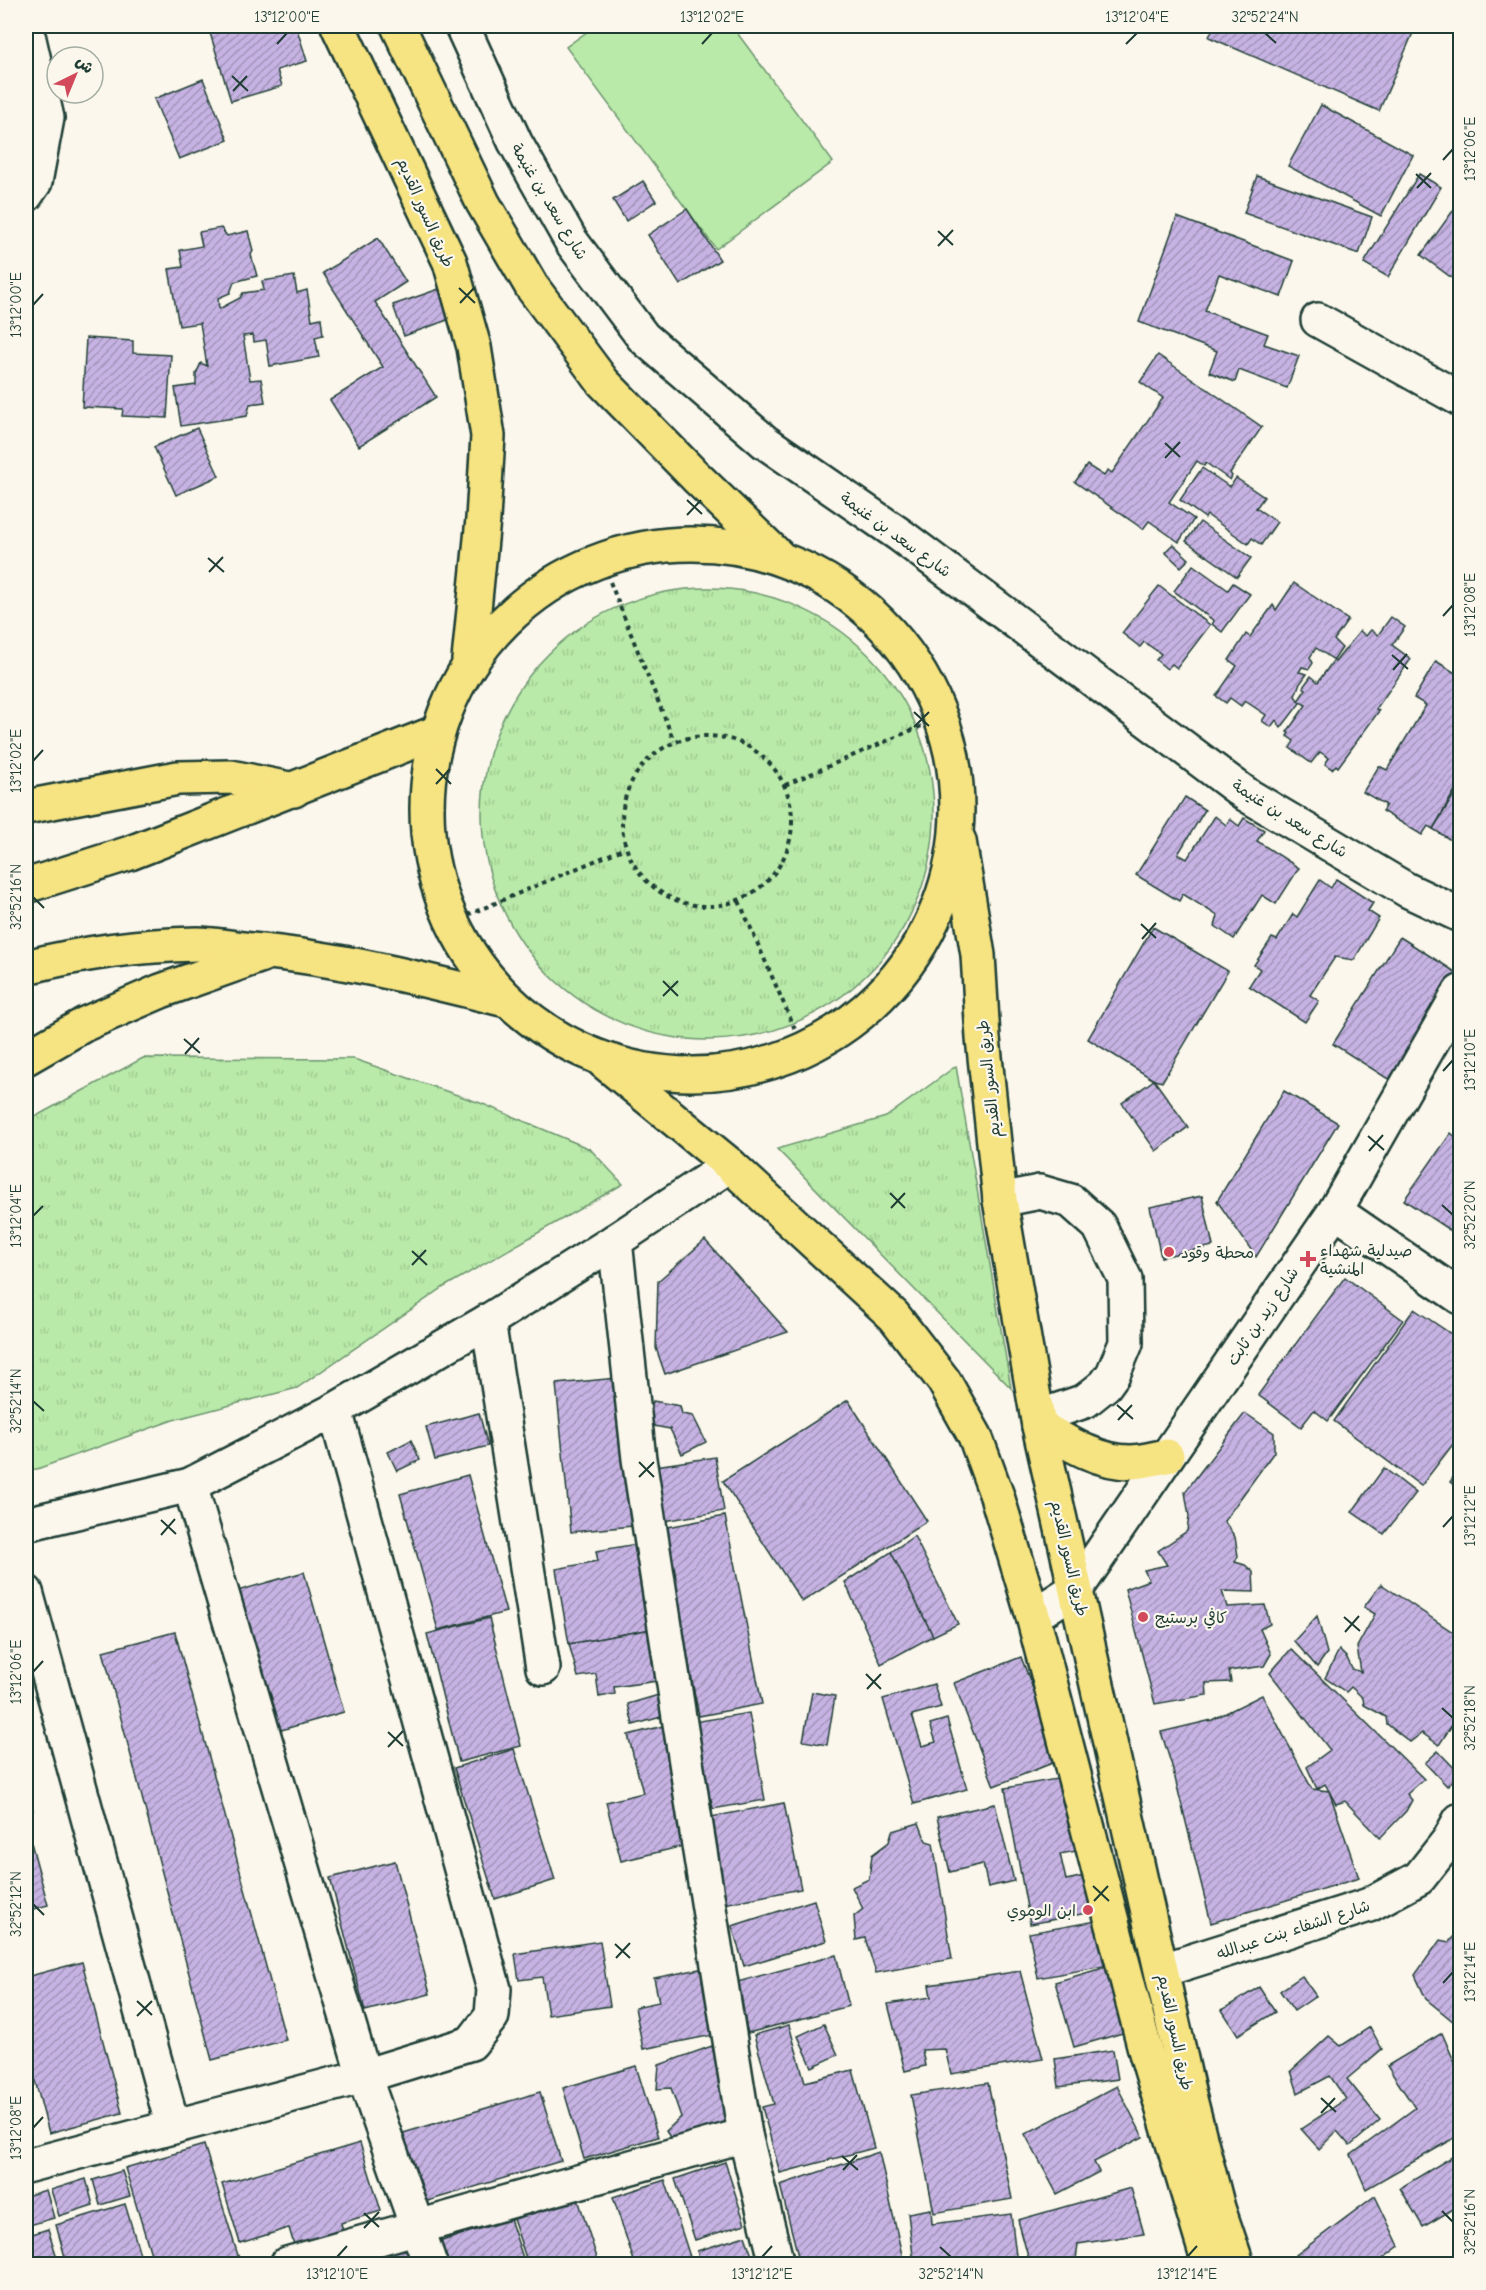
<svg xmlns="http://www.w3.org/2000/svg" width="1486" height="2290" viewBox="0 0 1486 2290" font-family="'Comic Neue','Playpen Sans Arabic',sans-serif">
  <defs>
    <pattern id="grass-tufts" width="24" height="20" patternUnits="userSpaceOnUse" patternTransform="scale(1.5)"><rect width="24" height="20" fill="#b9eaa9"/><path d="M3 7l-1-3M5 7V3M7 7l1-3M15 17l-1-3M17 17v-4M19 17l1-3" fill="none" stroke="#9fca92"/></pattern>
    <pattern id="building-hatch" width="6" height="6" patternUnits="userSpaceOnUse" patternTransform="scale(1.5)"><rect width="6" height="6" fill="#c7b3e3"/><path d="M-1 1l2-2M0 6l6-6M5 7l2-2" fill="none" stroke="#a193b9"/></pattern>
  </defs>
  <rect width="100%" height="100%" fill="#fbf7ec"/>
  <filter id="ink" filterUnits="userSpaceOnUse"><feTurbulence type="fractalNoise" baseFrequency=".0167" numOctaves="2"/><feDisplacementMap in="SourceGraphic" scale="12" xChannelSelector="R" yChannelSelector="G"/><feConvolveMatrix kernelMatrix="1 2 1 2 8 2 1 2 1" color-interpolation-filters="sRGB"/></filter>
  <g filter="url(#ink)">
    <g fill="url(#grass-tufts)" stroke="#6c946e" stroke-width="1.5">
      <circle cx="708" cy="814" r="226"/>
      <polygon points="143,1058 354,1059 483,1104 590,1149 623,1184 444,1287 297,1388 173,1420 37,1469 26,1470 26,1124 40,1114"/>
      <polygon points="956,1066 1011,1388 777,1149 886,1117"/>
    </g>
    <polygon fill="#b9eaa9" stroke="#6c946e" stroke-width="1.5" points="595,26 732,26 833,162 716,249 566,47"/>
    <g fill="url(#building-hatch)" stroke="#1f3d34" stroke-width="1.5">
      <polygon points="234,26 296,26 307,61 277,70 282,86 231,101 210,33"/>
      <polygon points="1214,26 1416,26 1379,111 1209,37"/>
      <polygon points="1457,69 1460,69 1460,88 1458,88"/>
      <polygon points="203,79 228,140 179,159 154,99"/>
      <polygon points="1321,105 1413,155 1381,216 1288,166"/>
      <polygon points="1419,174 1441,187 1388,277 1364,263"/>
      <polygon points="1257,176 1372,217 1359,254 1244,213"/>
      <polygon points="643,181 656,201 626,221 613,200"/>
      <polygon points="1460,201 1460,284 1421,255"/>
      <polygon points="687,209 720,260 680,285 648,235"/>
      <polygon points="1177,217 1294,261 1281,297 1219,274 1205,311 1268,334 1264,344 1299,356 1287,388 1239,370 1235,382 1209,372 1217,351 1139,322"/>
      <polygon points="221,228 227,236 248,231 253,251 251,255 257,276 234,282 230,293 218,298 219,309 240,298 243,293 264,290 262,281 294,276 297,293 307,290 312,320 321,318 323,335 315,337 319,357 270,366 266,340 254,342 253,335 243,336 250,380 261,379 265,402 250,404 247,416 181,426 175,388 196,385 196,374 201,363 207,366 200,323 179,326 169,269 183,267 180,250 202,246 199,232"/>
      <polygon points="378,238 406,282 375,302 436,397 359,446 330,400 383,367 323,273"/>
      <polygon points="439,289 450,319 404,336 393,305"/>
      <polygon points="86,338 133,341 133,353 171,355 167,418 122,416 123,409 82,407"/>
      <polygon points="1158,355 1262,427 1230,473 1232,476 1230,480 1206,463 1204,466 1197,461 1169,502 1194,519 1179,542 1149,521 1143,529 1075,482 1087,465 1104,476 1108,470 1112,473 1163,398 1140,382"/>
      <polygon points="197,428 219,476 176,495 154,447"/>
      <polygon points="1202,468 1230,487 1236,478 1264,497 1256,508 1277,522 1261,545 1252,538 1248,544 1207,515 1205,518 1180,500"/>
      <polygon points="1200,522 1251,558 1237,577 1186,541"/>
      <polygon points="1173,544 1189,559 1181,567 1165,552"/>
      <polygon points="1193,565 1228,590 1233,583 1250,594 1222,632 1212,624 1214,621 1174,591"/>
      <polygon points="1294,583 1348,620 1334,640 1342,648 1334,660 1316,648 1310,657 1313,663 1309,669 1302,667 1299,672 1307,674 1299,685 1295,696 1300,703 1281,728 1276,720 1271,727 1262,721 1266,715 1245,701 1241,706 1230,698 1226,703 1216,696 1237,666 1229,660 1246,634 1250,637 1273,605 1276,610"/>
      <polygon points="1159,586 1210,625 1177,668 1172,664 1167,669 1156,660 1161,654 1144,642 1140,647 1122,633"/>
      <polygon points="1391,617 1405,627 1392,645 1411,659 1376,709 1379,711 1338,767 1336,765 1332,769 1325,764 1329,758 1320,752 1311,763 1290,748 1294,741 1287,736 1289,733 1287,732 1306,705 1298,701 1306,689 1303,687 1311,676 1318,682 1333,661 1335,662 1360,631 1366,636 1371,630 1378,635"/>
      <polygon points="1436,661 1460,676 1460,781 1433,829 1428,826 1422,835 1382,811 1386,805 1363,792 1379,766 1387,770 1426,705 1414,698"/>
      <polygon points="1460,785 1460,846 1433,829"/>
      <polygon points="1185,797 1205,810 1178,854 1187,859 1215,816 1226,825 1230,819 1239,826 1244,818 1264,830 1257,841 1299,868 1276,904 1262,895 1234,939 1215,926 1218,916 1183,894 1179,901 1136,875"/>
      <polygon points="1336,879 1373,903 1368,911 1379,918 1354,960 1335,957 1310,995 1319,1001 1305,1022 1249,986 1260,969 1254,965 1272,938 1277,940 1293,914 1297,917 1320,880 1331,888"/>
      <polygon points="1153,927 1228,971 1162,1082 1154,1080 1088,1039"/>
      <polygon points="1400,937 1460,975 1460,983 1396,1084 1333,1044"/>
      <polygon points="1154,1080 1188,1127 1156,1151 1122,1103"/>
      <polygon points="1284,1091 1338,1123 1256,1257 1217,1201"/>
      <polygon points="1451,1133 1460,1141 1460,1237 1404,1200"/>
      <polygon points="1202,1196 1213,1246 1161,1257 1150,1207"/>
      <polygon points="705,1240 788,1332 665,1374 656,1348 658,1281"/>
      <polygon points="1345,1277 1403,1320 1328,1421 1314,1410 1301,1427 1258,1395"/>
      <polygon points="1414,1309 1460,1340 1460,1435 1421,1486 1334,1421"/>
      <polygon points="617,1378 632,1526 571,1532 556,1384"/>
      <polygon points="848,1400 927,1521 802,1602 723,1481"/>
      <polygon points="653,1401 680,1406 682,1414 693,1416 706,1442 682,1454 670,1429 648,1425"/>
      <polygon points="479,1413 488,1446 435,1460 426,1427"/>
      <polygon points="1245,1413 1274,1433 1274,1452 1224,1521 1235,1537 1238,1556 1235,1562 1245,1565 1253,1572 1254,1592 1222,1591 1227,1607 1265,1605 1270,1624 1260,1629 1271,1654 1264,1666 1229,1671 1231,1682 1206,1683 1207,1695 1155,1704 1125,1589 1149,1580 1144,1570 1167,1565 1158,1551 1187,1531 1189,1516 1185,1492"/>
      <polygon points="411,1440 420,1460 397,1471 388,1452"/>
      <polygon points="715,1457 724,1511 664,1521 656,1466"/>
      <polygon points="1460,1467 1460,1489 1450,1482"/>
      <polygon points="1384,1468 1416,1493 1384,1534 1352,1512"/>
      <polygon points="468,1475 506,1612 438,1630 400,1494"/>
      <polygon points="725,1516 762,1704 699,1716 662,1528"/>
      <polygon points="914,1536 958,1624 933,1636 891,1552"/>
      <polygon points="636,1544 652,1629 569,1644 556,1569 598,1561 596,1551"/>
      <polygon points="891,1552 933,1636 881,1664 845,1582"/>
      <polygon points="304,1572 344,1712 274,1732 234,1592"/>
      <polygon points="1381,1584 1460,1637 1460,1713 1439,1745 1422,1733 1410,1742 1387,1724 1386,1717 1364,1705 1363,1698 1351,1687 1346,1692 1325,1678 1339,1650 1347,1658 1352,1669 1361,1672 1357,1647 1375,1614 1364,1607"/>
      <polygon points="1317,1616 1327,1653 1317,1667 1294,1641"/>
      <polygon points="489,1618 521,1746 459,1762 427,1634"/>
      <polygon points="652,1629 657,1681 614,1687 615,1694 599,1697 596,1674 578,1677 569,1644"/>
      <polygon points="175,1632 286,2040 212,2060 103,1651"/>
      <polygon points="1291,1649 1424,1779 1407,1794 1412,1800 1406,1811 1380,1838 1345,1801 1336,1804 1325,1784 1317,1789 1307,1767 1330,1750 1270,1673"/>
      <polygon points="1021,1657 1060,1760 994,1786 954,1683"/>
      <polygon points="934,1684 941,1707 912,1715 922,1746 936,1742 930,1724 947,1719 967,1789 914,1804 883,1699"/>
      <polygon points="812,1692 835,1696 827,1745 803,1741"/>
      <polygon points="662,1694 668,1715 633,1725 628,1704"/>
      <polygon points="1262,1695 1312,1789 1329,1791 1359,1878 1211,1923 1172,1766 1161,1732 1212,1720"/>
      <polygon points="749,1713 765,1800 713,1809 711,1799 701,1801 687,1723"/>
      <polygon points="667,1725 696,1843 621,1861 606,1802 643,1793 628,1735"/>
      <polygon points="514,1749 555,1880 495,1899 454,1768"/>
      <polygon points="1438,1751 1460,1774 1447,1786 1425,1763"/>
      <polygon points="1068,1777 1082,1850 1060,1854 1066,1880 1090,1875 1097,1911 1030,1924 1005,1788"/>
      <polygon points="26,1785 33,1811 26,1813"/>
      <polygon points="784,1803 801,1889 723,1904 706,1818"/>
      <polygon points="995,1804 1014,1881 988,1887 983,1864 950,1872 937,1817"/>
      <polygon points="919,1823 926,1841 933,1843 952,1959 876,1973 865,1938 856,1940 854,1916 863,1909 852,1887 869,1879 872,1855 889,1842 892,1831"/>
      <polygon points="26,1824 48,1905 26,1911"/>
      <polygon points="395,1861 430,1994 365,2011 330,1878"/>
      <polygon points="814,1900 826,1941 744,1966 732,1926"/>
      <polygon points="1096,1921 1104,1966 1038,1978 1029,1933"/>
      <polygon points="1458,1931 1460,1933 1460,2027 1426,1999 1415,1975 1440,1940 1449,1942"/>
      <polygon points="600,1941 610,2006 548,2015 542,1977 519,1980 515,1954"/>
      <polygon points="836,1955 849,2006 748,2033 734,1983"/>
      <polygon points="82,1962 122,2113 49,2133 26,2047 26,1977"/>
      <polygon points="1113,1965 1133,2030 1074,2047 1055,1982"/>
      <polygon points="710,1967 723,2033 643,2049 635,2007 659,2002 654,1978"/>
      <polygon points="1020,1971 1043,2059 951,2074 945,2049 922,2050 925,2066 905,2071 888,2004 931,1997 929,1985"/>
      <polygon points="1302,1976 1316,1996 1294,2011 1280,1991"/>
      <polygon points="1259,1987 1275,2012 1238,2035 1222,2010"/>
      <polygon points="824,2024 838,2055 812,2067 798,2036"/>
      <polygon points="789,2025 805,2082 853,2070 874,2148 780,2173 762,2107 774,2104 754,2035"/>
      <polygon points="1370,2027 1382,2049 1347,2079 1380,2120 1350,2146 1337,2131 1319,2149 1301,2129 1346,2099 1330,2076 1298,2093 1291,2071 1329,2036 1341,2046"/>
      <polygon points="1442,2033 1460,2075 1460,2135 1366,2189 1351,2155 1415,2108 1387,2066"/>
      <polygon points="712,2046 732,2129 675,2145 666,2131 681,2117 671,2088 657,2089 659,2065"/>
      <polygon points="1113,2050 1118,2079 1059,2087 1055,2059"/>
      <polygon points="636,2066 658,2137 584,2159 563,2088"/>
      <polygon points="988,2083 1012,2199 934,2213 911,2095"/>
      <polygon points="1117,2086 1143,2137 1094,2162 1099,2172 1057,2194 1025,2134"/>
      <polygon points="540,2092 561,2161 421,2203 400,2134"/>
      <polygon points="360,2143 381,2211 341,2223 344,2236 296,2251 289,2228 240,2243 222,2184"/>
      <polygon points="204,2145 240,2262 231,2264 154,2264 125,2168"/>
      <polygon points="879,2152 904,2264 800,2264 780,2185"/>
      <polygon points="1460,2152 1460,2205 1423,2227 1400,2188"/>
      <polygon points="725,2162 745,2224 695,2240 675,2179"/>
      <polygon points="122,2171 130,2196 100,2205 93,2180"/>
      <polygon points="86,2179 93,2205 59,2216 51,2190"/>
      <polygon points="665,2180 692,2263 635,2264 613,2197"/>
      <polygon points="1131,2188 1144,2234 1078,2244 1076,2260 1066,2264 1030,2264 1018,2220"/>
      <polygon points="46,2190 54,2218 26,2226 26,2196"/>
      <polygon points="1375,2196 1399,2246 1376,2264 1302,2264 1296,2255"/>
      <polygon points="578,2199 599,2264 528,2264 513,2219"/>
      <polygon points="125,2204 143,2264 67,2264 56,2225"/>
      <polygon points="931,2209 932,2224 1011,2214 1017,2264 914,2264 908,2213"/>
      <polygon points="510,2219 525,2264 443,2264 436,2243"/>
      <polygon points="48,2229 59,2264 31,2264 26,2247 26,2236"/>
      <polygon points="745,2236 755,2264 701,2264 697,2251"/>
      <polygon points="411,2241 424,2264 366,2264"/>
    </g>
    <g fill="none" stroke-linecap="round" stroke-linejoin="round">
      <g stroke="#1f3d34" stroke-width="38">
        <g id="minor">
          <polyline points="462,26 515,142 571,241 643,337 765,442 900,535 1247,795 1407,890 1460,915"/>
          <polyline points="26,195 35,182 47,118 26,26"/>
          <polyline points="1318,320 1460,399"/>
          <polyline points="1000,1200 1040,1192 1071,1201 1099,1226 1125,1279 1126,1343 1113,1374 1105,1385 1085,1401 1038,1417"/>
          <polyline points="1335,1211 1460,1297"/>
          <polyline points="615,1241 639,1459 695,1820 745,2135 777,2264"/>
          <polyline points="488,1321 543,1668"/>
          <polyline points="190,1485 364,2076 430,2264"/>
          <polyline points="26,1524 190,1485 335,1410 488,1321 615,1241 730,1165"/>
          <polyline points="26,1592 173,2127"/>
          <polyline points="1033,1616 1077,1588 1335,1211 1460,992"/>
          <polyline points="1163,1970 1369,1905 1419,1878 1449,1840 1460,1820"/>
          <polyline points="26,2166 364,2076 471,2043 492,2016 494,1989 335,1410"/>
          <polyline points="287,2264 745,2135"/>
        </g>
      </g>
      <g stroke="#1f3d34" stroke-width="38">
        <g id="major">
          <polyline points="338,26 450,262 474,347 488,436 483,519 469,660"/>
          <polyline points="398,26 483,203 532,287 603,382 696,477 778,556"/>
          <polyline points="959,841 978,955 983,1038 1000,1200 1039,1426 1189,2095 1218,2208 1237,2264"/>
          <polyline points="603,1061 730,1165 894,1316 944,1381 975,1436 997,1496 1033,1616 1146,2053 1209,2264"/>
          <path d="M1039,1426C1067,1442 1097,1462 1130,1462C1142,1462 1155,1458 1167,1456"/>
        </g>
      </g>
      <g stroke="#1f3d34" stroke-width="38">
        <g id="highway">
          <circle cx="692" cy="809" r="265"/>
          <polyline points="26,807 178,778 231,777 294,790"/>
          <polyline points="26,886 130,853 435,733"/>
          <path d="M26,967C82,953 139,945 197,944C215,944 234,948 251,950C338,958 422,979 506,1000"/>
          <polyline points="26,1058 85,1024 161,991 262,955"/>
        </g>
      </g>
      <g stroke="#1f3d34" stroke-width="4" stroke-dasharray="4.5 4.5" stroke-linecap="butt">
        <polyline points="600,557 674,741"/>
        <circle cx="707" cy="821" r="85"/>
        <polyline points="785,785 940,718"/>
        <polyline points="739,901 804,1050"/>
        <polyline points="451,922 625,848"/>
      </g>
      <use href="#minor" stroke="#fbf7ec" stroke-width="33"/>
      <use href="#major" stroke="#f6e381" stroke-width="33"/>
      <use href="#highway" stroke="#f6e381" stroke-width="33"/>
    </g>
  </g>
  <path fill="none" stroke="#1f3d34" stroke-width="2" d="M1265,33L1276,43M277,44L287,33M702,44L712,33M1126,44L1137,33M232,76L248,91M233,91L247,76M1443,160L1453,149M1416,174L1431,188M1417,188L1431,173M938,231L953,245M938,246L953,230M459,288L475,303M460,303L474,288M33,305L43,294M1165,443L1180,457M1165,458L1180,442M687,500L702,514M687,515L701,500M208,558L224,572M209,572L223,557M1443,616L1453,605M1392,655L1408,669M1393,670L1407,654M914,712L929,726M914,727L929,712M33,761L43,750M436,769L451,784M436,784L450,769M33,897L44,908M1141,924L1156,938M1142,939L1156,923M663,981L678,996M663,996L678,981M184,1039L200,1053M185,1054L199,1038M1443,1071L1453,1060M1368,1136L1384,1150M1369,1151L1383,1135M890,1193L905,1208M1442,1205L1453,1215M891,1208L905,1193M33,1216L43,1206M412,1251L427,1265M412,1265L426,1250M33,1401L44,1411M1117,1405L1133,1419M1118,1420L1132,1405M639,1462L654,1477M639,1477L654,1462M161,1520L176,1534M1443,1527L1453,1516M161,1535L175,1519M1344,1617L1360,1631M1345,1632L1359,1616M33,1672L43,1661M866,1674L881,1689M867,1689L881,1674M1442,1708L1453,1718M388,1732L403,1746M388,1747L403,1731M1093,1886L1109,1901M1094,1901L1108,1886M33,1904L44,1915M615,1944L630,1958M616,1958L630,1943M1443,1983L1453,1972M137,2001L152,2015M137,2016L152,2001M1321,2098L1336,2112M1321,2113L1335,2098M33,2128L43,2117M842,2156L858,2170M843,2170L857,2155M1442,2211L1453,2222M364,2213L379,2227M364,2228L379,2212M940,2247L951,2257M337,2257L347,2246M762,2257L772,2246M1187,2257L1197,2246"/>
  <g fill="#d1495b" stroke="#fbf7ec" stroke-width="2">
    <circle cx="1169" cy="1252" r="6"/>
    <path d="M1305 1250h6v6h6v6h-6v6h-6v-6h-6v-6h6z"/>
    <circle cx="1143" cy="1617" r="6"/>
    <circle cx="1088" cy="1910" r="6"/>
  </g>
  <g text-anchor="middle" stroke-width="4.5" stroke-linejoin="round" paint-order="stroke">
    <g font-size="16" fill="#1f3d34" stroke="#fbf7ec">
      <text transform="translate(550 201) rotate(59)" y="6">شارع سعد بن غنيمة</text>
      <text transform="translate(426 212) rotate(66)" y="6">طريق السور القديم</text>
      <text transform="translate(896 534) rotate(36)" y="6">شارع سعد بن غنيمة</text>
      <text transform="translate(1290 818) rotate(32)" y="6">شارع سعد بن غنيمة</text>
      <text transform="translate(988 1079) rotate(-96)" y="6">طريق السور القديم</text>
      <text transform="translate(1262 1316) rotate(-56)" y="6">شارع زيد بن ثابت</text>
      <text transform="translate(1070 1558) rotate(77)" y="6">طريق السور القديم</text>
      <text transform="translate(1293 1929) rotate(-18)" y="6">شارع الشفاء بنت عبدالله</text>
      <text transform="translate(1176 2032) rotate(78)" y="6">طريق السور القديم</text>
    </g>
    <g font-size="16" fill="#1f3d34" stroke="#fbf7ec" text-anchor="start">
      <text x="1320" y="1256">صيدلية شهداء<tspan x="1320" dy="18">المنشية</tspan></text>
      <text x="1181" y="1258">محطة وقود</text>
      <text x="1155" y="1623">كافي برستيج</text>
      <text x="1076" y="1916" text-anchor="end">ابن الوموي</text>
    </g>
  </g>
  <rect width="1486" height="2290" fill="none" stroke="#fbf7ec" stroke-width="66"/>
  <g transform="translate(75 75) rotate(43)"><circle r="28" fill="#fbf7ec" stroke="#a3ada2" stroke-width="1.5"/>
  <path d="M0-4.5L10 22L0 15L-10 22Z" fill="#d1495b"/>
  <text y="-9" font-size="16" font-weight="bold" text-anchor="middle" fill="#1f3d34">ش</text>
  </g>
  <rect x="33" y="33" width="1420" height="2224" fill="none" stroke="#1f3d34" stroke-width="2"/>
  <g font-size="15" text-anchor="middle" fill="#1f3d34">
    <text x="287" y="22">13°12'00"E</text>
    <text x="712" y="22">13°12'02"E</text>
    <text x="1137" y="22">13°12'04"E</text>
    <text x="1265" y="22">32°52'24"N</text>
    <text transform="translate(1470 149) rotate(-90)" y="5">13°12'06"E</text>
    <text transform="translate(16 305) rotate(-90)" y="5">13°12'00"E</text>
    <text transform="translate(1470 605) rotate(-90)" y="5">13°12'08"E</text>
    <text transform="translate(16 761) rotate(-90)" y="5">13°12'02"E</text>
    <text transform="translate(16 897) rotate(-90)" y="5">32°52'16"N</text>
    <text transform="translate(1470 1060) rotate(-90)" y="5">13°12'10"E</text>
    <text transform="translate(1470 1215) rotate(-90)" y="5">32°52'20"N</text>
    <text transform="translate(16 1216) rotate(-90)" y="5">13°12'04"E</text>
    <text transform="translate(16 1401) rotate(-90)" y="5">32°52'14"N</text>
    <text transform="translate(1470 1516) rotate(-90)" y="5">13°12'12"E</text>
    <text transform="translate(16 1672) rotate(-90)" y="5">13°12'06"E</text>
    <text transform="translate(1470 1718) rotate(-90)" y="5">32°52'18"N</text>
    <text transform="translate(16 1904) rotate(-90)" y="5">32°52'12"N</text>
    <text transform="translate(1470 1972) rotate(-90)" y="5">13°12'14"E</text>
    <text transform="translate(16 2128) rotate(-90)" y="5">13°12'08"E</text>
    <text transform="translate(1470 2222) rotate(-90)" y="5">32°52'16"N</text>
    <text x="337" y="2279">13°12'10"E</text>
    <text x="762" y="2279">13°12'12"E</text>
    <text x="951" y="2279">32°52'14"N</text>
    <text x="1187" y="2279">13°12'14"E</text>
  </g>
</svg>
